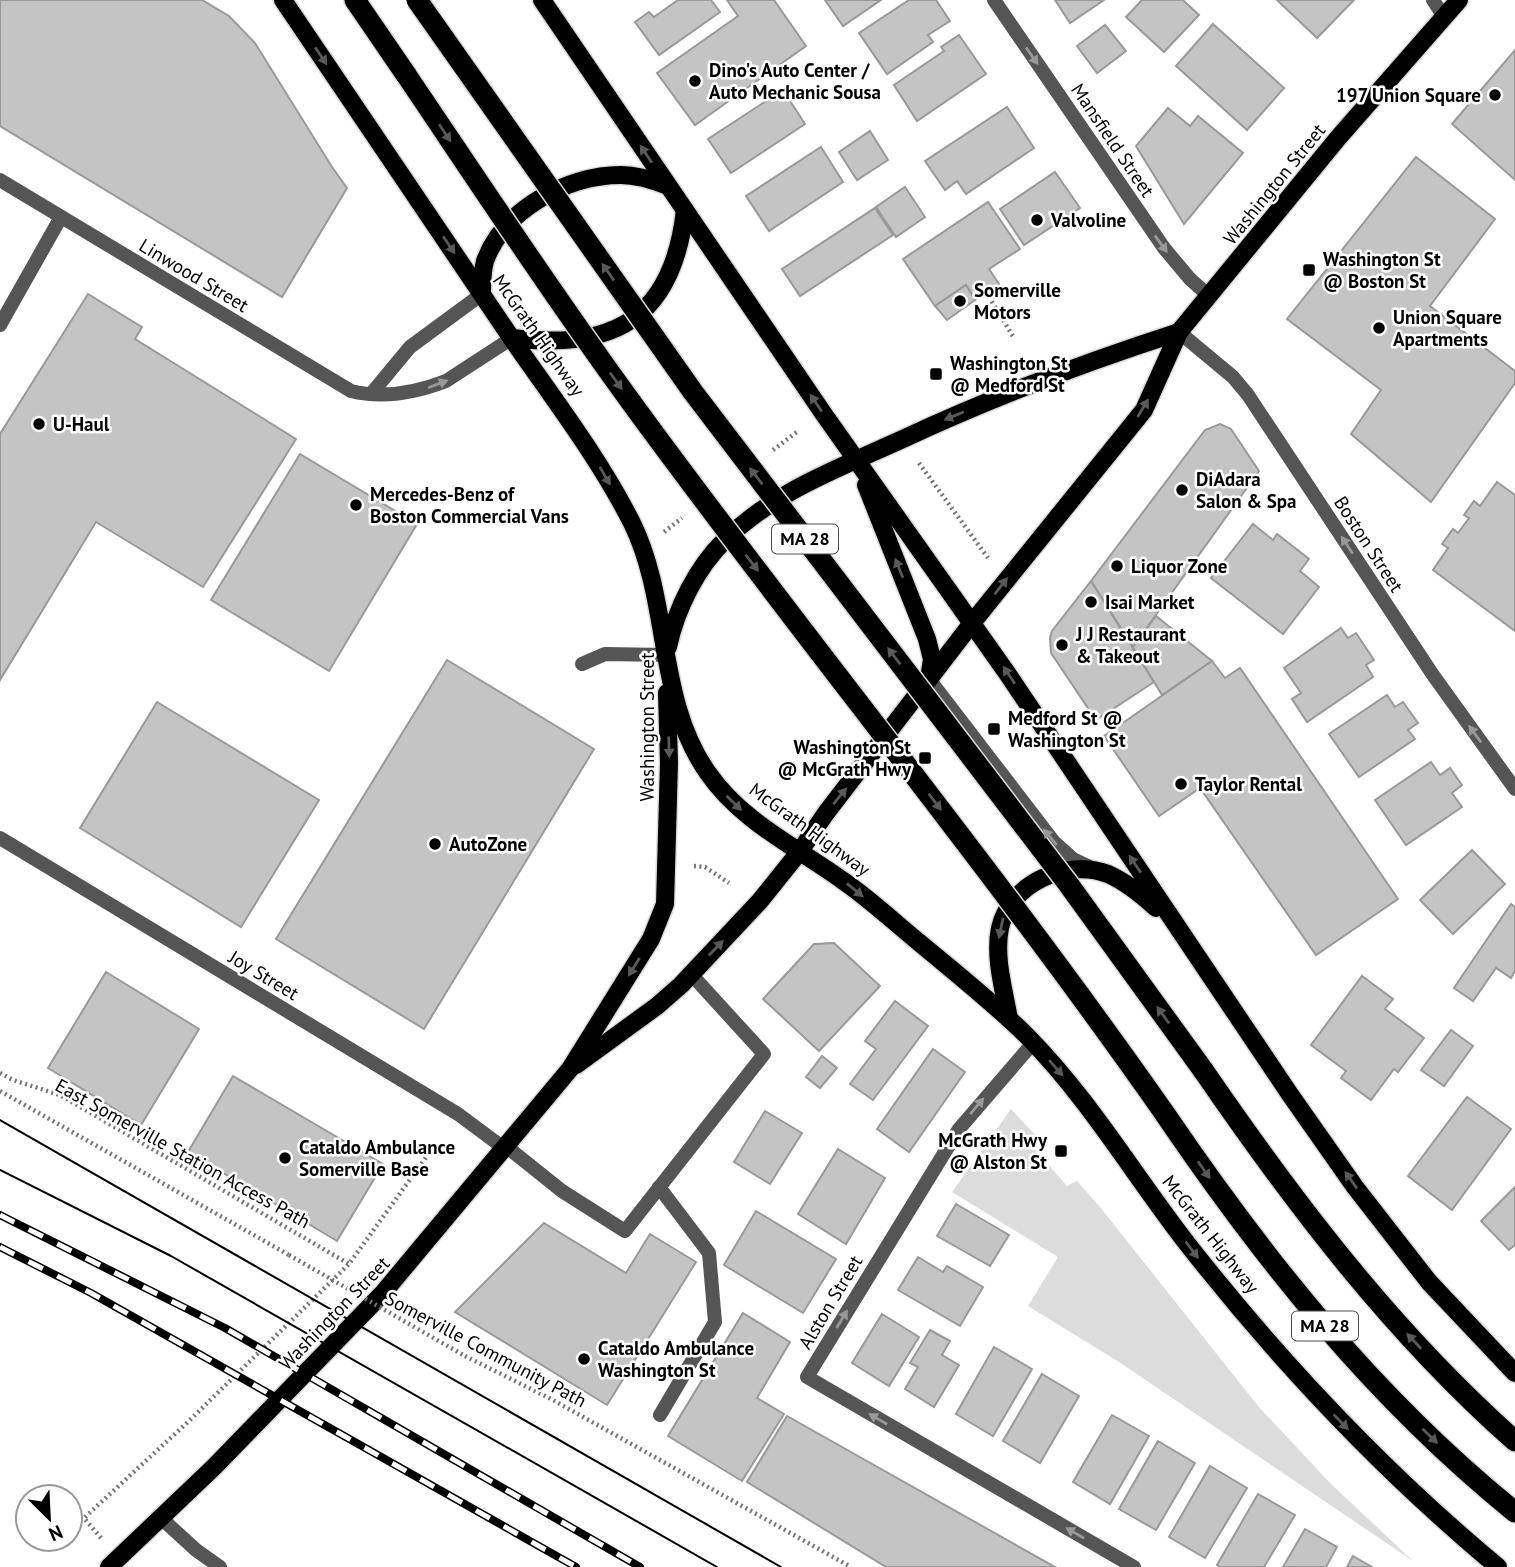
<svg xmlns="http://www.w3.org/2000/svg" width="1515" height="1567" viewBox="0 0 1515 1567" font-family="'PT Sans',sans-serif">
  <rect width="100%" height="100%" fill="#fff"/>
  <polygon fill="#dcdcdc" points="1011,1109 1037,1137 1029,1143 1067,1186 1077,1181 1100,1207 1258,1406 1330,1483 1413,1561 1119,1362 1028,1306 1058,1257 952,1192"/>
  <g fill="#c4c4c4" stroke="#999" stroke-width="2">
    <polygon points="0,0 202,0 229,16 255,43 332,167 347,188 282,297 0,126"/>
    <polygon points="678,0 711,0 720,12 659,55 635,22 649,12 654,17"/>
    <polygon points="727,0 774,0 806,46 695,125 657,73 738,16"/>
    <polygon points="825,0 881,0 843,26"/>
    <polygon points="909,0 936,0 950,21 928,35 933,42 887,74 859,33"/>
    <polygon points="1055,0 1104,0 1070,23"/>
    <polygon points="1142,0 1183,0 1199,15 1164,52 1126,17"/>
    <polygon points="1277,0 1354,0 1317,38"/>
    <polygon points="1213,24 1284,88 1247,130 1176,66"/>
    <polygon points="1105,25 1126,51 1097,73 1077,46"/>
    <polygon points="959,35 986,74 917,121 894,85 944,51 941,47"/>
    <polygon points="1515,50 1515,180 1452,124"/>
    <polygon points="783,90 805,124 731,173 708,139"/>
    <polygon points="1007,107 1034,148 966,194 957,181 945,190 925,161"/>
    <polygon points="1168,108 1190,126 1198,116 1243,153 1184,224 1136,146"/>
    <polygon points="870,131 888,160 857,180 839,152"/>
    <polygon points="821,147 843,182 769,231 746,196"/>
    <polygon points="1416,157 1495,219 1430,306 1515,371 1515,383 1431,502 1351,434 1381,390 1287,319"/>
    <polygon points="1055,172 1080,208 1024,245 1000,209"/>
    <polygon points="905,187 925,217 896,237 876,207"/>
    <polygon points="988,202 1020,249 989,269 999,284 975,300 966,285 935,306 903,259"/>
    <polygon points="875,208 893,235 800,296 782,269"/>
    <polygon points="966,285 975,300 947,320 935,306"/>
    <polygon points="88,294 142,327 135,339 296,439 203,587 96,522 0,680 0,434"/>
    <polygon points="1220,424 1231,429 1259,471 1133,647 1091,581 1205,430"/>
    <polygon points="300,454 417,524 329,671 211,600"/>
    <polygon points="1497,482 1515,495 1515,631 1433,570 1448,548 1442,544 1453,529 1458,533 1469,518 1464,515 1474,501 1480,506"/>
    <polygon points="1253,524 1273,540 1277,534 1309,559 1300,571 1319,587 1283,634 1211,578"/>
    <polygon points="1091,581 1154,682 1096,720 1051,653 1050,638 1052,631"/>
    <polygon points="1156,616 1212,661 1162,695 1133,647"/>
    <polygon points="1341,628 1348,638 1356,633 1374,660 1366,665 1373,677 1307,722 1292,699 1301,693 1284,668"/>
    <polygon points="447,660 594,749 424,1029 276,939"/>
    <polygon points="1212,661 1225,678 1240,668 1398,899 1316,955 1200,788 1159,816 1104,736"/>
    <polygon points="1387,695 1395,707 1403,702 1418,723 1408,730 1415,739 1359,777 1329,734"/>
    <polygon points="157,702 319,800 241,927 80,828"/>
    <polygon points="1431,762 1440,775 1450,768 1462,785 1452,793 1462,807 1406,845 1375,800"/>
    <polygon points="1472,850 1505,884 1453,934 1420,900"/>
    <polygon points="1511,904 1515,907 1515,971 1511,978 1496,968 1473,1001 1454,988"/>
    <polygon points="834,943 880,986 819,1051 763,999 814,944"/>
    <polygon points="106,972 199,1029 141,1125 48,1068"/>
    <polygon points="1362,976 1393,999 1385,1009 1424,1038 1398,1072 1394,1069 1371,1100 1341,1078 1346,1071 1311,1045"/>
    <polygon points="895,1001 928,1026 873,1100 850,1084 876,1049 865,1041"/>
    <polygon points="1451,1030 1473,1046 1444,1086 1421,1070"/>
    <polygon points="933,1049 965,1072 909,1152 877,1129"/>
    <polygon points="822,1056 837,1068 820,1088 806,1077"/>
    <polygon points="233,1076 383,1164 337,1241 188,1152"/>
    <polygon points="1467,1097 1511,1129 1452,1210 1408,1176"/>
    <polygon points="765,1111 802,1133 770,1184 734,1162"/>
    <polygon points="838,1149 885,1178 846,1244 798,1214"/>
    <polygon points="1515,1187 1515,1245 1509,1250 1481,1221"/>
    <polygon points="956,1204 1009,1235 990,1266 937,1236"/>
    <polygon points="756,1211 836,1259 803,1313 724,1265"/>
    <polygon points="544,1223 626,1273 650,1234 696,1262 607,1405 455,1312"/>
    <polygon points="918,1257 943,1272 947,1266 983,1287 960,1326 898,1290"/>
    <polygon points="743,1313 790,1342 757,1398 784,1414 742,1481 668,1436"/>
    <polygon points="882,1314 919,1337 889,1386 852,1363"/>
    <polygon points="930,1330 950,1341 942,1355 959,1365 934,1407 905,1389 918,1367 910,1363"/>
    <polygon points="994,1347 1032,1369 993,1436 956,1414"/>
    <polygon points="1042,1374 1079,1396 1040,1463 1003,1441"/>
    <polygon points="1112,1415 1149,1436 1110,1504 1073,1482"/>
    <polygon points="787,1416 1055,1567 886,1567 747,1482"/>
    <polygon points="1158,1441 1195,1463 1156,1530 1119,1509"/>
    <polygon points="1210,1466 1247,1488 1205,1558 1169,1537"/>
    <polygon points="1258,1494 1295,1515 1264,1567 1220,1567 1217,1565"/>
    <polygon points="1305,1529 1337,1547 1326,1567 1283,1567"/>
    <polygon points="1353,1556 1372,1567 1347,1567"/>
  </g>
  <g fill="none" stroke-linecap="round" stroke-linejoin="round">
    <g stroke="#dbdbdb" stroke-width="21">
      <g id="primary">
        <path d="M283,0C359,112 434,224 510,336C552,397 598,456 632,523C671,602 656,700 708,773C741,821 796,847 842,880C870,899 895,923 921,944C957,974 995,1004 1028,1037C1090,1100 1135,1177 1189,1246C1281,1363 1383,1471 1498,1567"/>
        <polyline points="542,0 823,413 1007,673 1289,1093 1355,1187 1429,1282 1515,1373"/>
        <path d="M482,294C482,282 482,272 485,261C504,209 568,175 621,175C637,175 653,180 668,186"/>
        <path d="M512,338C615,351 673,317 685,210"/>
        <polyline points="866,485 927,639 932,659 929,679"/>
        <path d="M668,647C676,609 697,567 725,540C776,490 842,467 905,438C993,397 1086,362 1179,332"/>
        <path d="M1009,1019C1004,990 994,957 1000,928C1010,883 1067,858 1108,874C1126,882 1142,895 1156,908"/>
        <polyline points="576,1065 657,1006 681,985 759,902 800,851 826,813 972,623 1144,410 1179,332 1338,138 1459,0"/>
        <polyline points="109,1567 214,1467 383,1293 570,1069 651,939 665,904 669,763 667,693"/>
      </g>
    </g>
    <g stroke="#dbdbdb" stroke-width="24">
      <g id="highway">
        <polyline points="355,0 407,76"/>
        <path d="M1203,1070C1295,1204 1393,1333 1515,1441"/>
        <path d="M1165,1114C1265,1261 1375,1399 1515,1512"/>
      </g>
    </g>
    <g stroke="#777" stroke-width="4.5" stroke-dasharray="2 3.5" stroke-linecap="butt">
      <polyline points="986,292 1014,338"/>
      <polyline points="773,450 798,431"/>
      <polyline points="919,463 988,558"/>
      <polyline points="664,532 682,518"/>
      <polyline points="694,866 705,867 729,883"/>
      <polyline points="0,1073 13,1080 60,1095 349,1264"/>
      <polyline points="0,1091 289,1255"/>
      <polyline points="465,1356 551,1399 851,1567"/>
      <polyline points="101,1538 84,1518 190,1420 349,1264 427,1156"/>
    </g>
    <g stroke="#555" stroke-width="14">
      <polyline points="0,325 61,217"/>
      <polyline points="582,664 605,654 666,655"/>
      <polyline points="929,679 1054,842 1073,859 1092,868"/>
      <polyline points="507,1147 562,1191 625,1231 764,1054 691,974"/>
      <polyline points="659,1187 709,1253 715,1322 660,1415"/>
    </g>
    <g stroke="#555" stroke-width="14">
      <polyline points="994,0 1164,248 1190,279 1209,296"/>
      <polyline points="1433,0 1444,17"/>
      <path d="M0,180L351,391C383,399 415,393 446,381L512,338"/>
      <polyline points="1179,332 1233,377 1248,395 1433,675 1515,789"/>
      <polyline points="371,394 410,347 482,294"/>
      <polyline points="0,838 458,1114 505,1149"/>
      <polyline points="1033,1043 959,1129 807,1377 1134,1567"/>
      <polyline points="161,1518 196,1550 220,1567"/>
    </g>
    <use href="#primary" stroke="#000" stroke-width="18"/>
    <use href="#highway" stroke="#000" stroke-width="21"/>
    <g stroke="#000" stroke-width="2">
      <polyline points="0,1120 781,1567"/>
      <polyline points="0,1170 171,1256 717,1567"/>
    </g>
    <g stroke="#000" stroke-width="8">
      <g id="rail">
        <polyline points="0,1215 225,1328 640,1567"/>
        <polyline points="0,1247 91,1293 576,1567"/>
      </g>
    </g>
    <use href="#rail" stroke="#fff" stroke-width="5" stroke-dasharray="16" stroke-linecap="butt"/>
    <g stroke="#dbdbdb" stroke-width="24" stroke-linecap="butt">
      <g id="highway-bridge">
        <polyline points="417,0 693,392 1069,885 1203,1070"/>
        <path d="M407,76C488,196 567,316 653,432C822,661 1002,881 1165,1114"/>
      </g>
    </g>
    <polyline stroke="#777" stroke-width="4.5" stroke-dasharray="2 3.5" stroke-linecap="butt" points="289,1255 465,1356"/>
    <use href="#highway-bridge" stroke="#000" stroke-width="21"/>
  </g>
  <defs><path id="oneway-solid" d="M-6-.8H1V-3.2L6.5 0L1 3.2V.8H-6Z" transform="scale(1.75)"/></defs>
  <g fill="#595959">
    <use href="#oneway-solid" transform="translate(321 56) rotate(56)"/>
    <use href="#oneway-solid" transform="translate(445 133) rotate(56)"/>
    <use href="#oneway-solid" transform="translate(646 154) rotate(-124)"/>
    <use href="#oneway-solid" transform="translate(449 245) rotate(56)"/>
    <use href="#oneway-solid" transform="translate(608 272) rotate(-125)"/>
    <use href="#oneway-solid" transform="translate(616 381) rotate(54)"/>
    <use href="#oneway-solid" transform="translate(816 403) rotate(-124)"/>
    <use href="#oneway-solid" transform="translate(1143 408) rotate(-59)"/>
    <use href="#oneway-solid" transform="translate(954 416) rotate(158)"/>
    <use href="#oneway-solid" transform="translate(605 476) rotate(60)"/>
    <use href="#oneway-solid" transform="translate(756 476) rotate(-128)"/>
    <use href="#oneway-solid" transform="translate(752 563) rotate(52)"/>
    <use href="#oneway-solid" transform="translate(899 568) rotate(-112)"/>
    <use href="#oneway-solid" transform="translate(1001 586) rotate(-52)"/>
    <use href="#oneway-solid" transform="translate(894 656) rotate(-127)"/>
    <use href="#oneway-solid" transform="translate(1009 675) rotate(-124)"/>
    <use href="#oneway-solid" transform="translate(669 747) rotate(88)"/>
    <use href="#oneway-solid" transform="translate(840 796) rotate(-51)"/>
    <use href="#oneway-solid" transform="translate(935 802) rotate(53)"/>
    <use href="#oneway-solid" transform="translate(734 803) rotate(44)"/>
    <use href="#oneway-solid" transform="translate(1135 864) rotate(-124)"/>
    <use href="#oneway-solid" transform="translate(855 890) rotate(39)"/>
    <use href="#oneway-solid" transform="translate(1001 928) rotate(102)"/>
    <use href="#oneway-solid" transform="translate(716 948) rotate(-46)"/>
    <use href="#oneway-solid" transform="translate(634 967) rotate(122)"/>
    <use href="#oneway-solid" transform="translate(1163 1015) rotate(-126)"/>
    <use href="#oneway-solid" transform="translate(1056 1068) rotate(49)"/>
    <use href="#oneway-solid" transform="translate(1204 1170) rotate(55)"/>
    <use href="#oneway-solid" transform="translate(1351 1180) rotate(-125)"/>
    <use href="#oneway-solid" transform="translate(1192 1250) rotate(52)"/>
    <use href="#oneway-solid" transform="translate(1414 1341) rotate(-133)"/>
    <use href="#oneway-solid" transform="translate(1341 1422) rotate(46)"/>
    <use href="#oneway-solid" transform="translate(1430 1436) rotate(44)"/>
  </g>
  <g fill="#999">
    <use href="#oneway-solid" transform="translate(1032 56) rotate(55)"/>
    <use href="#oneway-solid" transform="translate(1161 244) rotate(54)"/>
    <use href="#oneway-solid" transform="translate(438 384) rotate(-21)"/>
    <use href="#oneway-solid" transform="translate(1347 545) rotate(-123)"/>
    <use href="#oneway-solid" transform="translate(1475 734) rotate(-126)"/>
    <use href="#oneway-solid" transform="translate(1050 837) rotate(-130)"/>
    <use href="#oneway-solid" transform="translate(977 1106) rotate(-50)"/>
    <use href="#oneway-solid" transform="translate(842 1319) rotate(-59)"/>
    <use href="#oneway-solid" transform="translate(878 1419) rotate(-150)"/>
    <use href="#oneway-solid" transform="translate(1075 1533) rotate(-150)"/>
  </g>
  <g fill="#000" stroke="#fff" stroke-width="2.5">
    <circle cx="695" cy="81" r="7"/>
    <circle cx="1495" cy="95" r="7"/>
    <circle cx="1037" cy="220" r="7"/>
    <rect x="1302" y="263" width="14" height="14" rx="3.5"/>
    <circle cx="960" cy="301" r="7"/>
    <circle cx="1379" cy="328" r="7"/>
    <rect x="929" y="367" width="14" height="14" rx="3.5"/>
    <circle cx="39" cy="424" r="7"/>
    <circle cx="1182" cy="490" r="7"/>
    <circle cx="356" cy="505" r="7"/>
    <circle cx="1117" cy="566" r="7"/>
    <circle cx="1091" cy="602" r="7"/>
    <circle cx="1062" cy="645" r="7"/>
    <rect x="987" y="722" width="14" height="14" rx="3.5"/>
    <rect x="918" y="751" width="14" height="14" rx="3.5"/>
    <circle cx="1181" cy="784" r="7"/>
    <circle cx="435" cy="844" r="7"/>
    <rect x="1054" y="1144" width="14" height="14" rx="3.5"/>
    <circle cx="285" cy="1158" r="7"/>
    <circle cx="584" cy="1359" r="7"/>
  </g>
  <g text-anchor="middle" stroke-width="5" stroke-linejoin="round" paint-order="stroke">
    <g fill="#fff" stroke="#4c4c4c" stroke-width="2">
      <rect x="772" y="524.5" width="66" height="29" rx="5"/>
      <rect x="1292" y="1311.5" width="66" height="29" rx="5"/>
    </g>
    <g font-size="18" font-weight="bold" fill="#000">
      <text x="805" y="545">MA 28</text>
      <text x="1325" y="1332">MA 28</text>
    </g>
    <g font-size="19" font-weight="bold" fill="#000" stroke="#fff" text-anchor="start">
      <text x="709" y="77">Dino's Auto Center /<tspan x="709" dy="22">Auto Mechanic Sousa</tspan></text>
      <text x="1481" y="102" text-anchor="end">197 Union Square</text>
      <text x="1051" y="227">Valvoline</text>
      <text x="1323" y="266">Washington St<tspan x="1323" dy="22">@ Boston St</tspan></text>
      <text x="974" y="297">Somerville<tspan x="974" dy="22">Motors</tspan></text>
      <text x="1393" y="324">Union Square<tspan x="1393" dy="22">Apartments</tspan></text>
      <text x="950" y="370">Washington St<tspan x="950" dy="22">@ Medford St</tspan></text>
      <text x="53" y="431">U-Haul</text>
      <text x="1196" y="486">DiAdara<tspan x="1196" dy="22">Salon &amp; Spa</tspan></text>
      <text x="370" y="501">Mercedes-Benz of<tspan x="370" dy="22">Boston Commercial Vans</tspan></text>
      <text x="1131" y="573">Liquor Zone</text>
      <text x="1105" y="609">Isai Market</text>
      <text x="1076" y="641">J J Restaurant<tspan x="1076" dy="22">&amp; Takeout</tspan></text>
      <text x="1008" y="725">Medford St @<tspan x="1008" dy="22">Washington St</tspan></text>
      <text x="911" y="754" text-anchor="end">Washington St<tspan x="911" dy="22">@ McGrath Hwy</tspan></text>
      <text x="1195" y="791">Taylor Rental</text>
      <text x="449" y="851">AutoZone</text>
      <text x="1047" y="1147" text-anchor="end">McGrath Hwy<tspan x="1047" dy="22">@ Alston St</tspan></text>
      <text x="299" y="1154">Cataldo Ambulance<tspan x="299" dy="22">Somerville Base</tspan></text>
      <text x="598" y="1355">Cataldo Ambulance<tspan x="598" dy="22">Washington St</tspan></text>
    </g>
    <g font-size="19" fill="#000" stroke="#fff">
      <text transform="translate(1113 140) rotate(56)" y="7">Mansfield Street</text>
      <text transform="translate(1274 184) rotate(-51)" y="7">Washington Street</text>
      <text transform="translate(194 275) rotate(31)" y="7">Linwood Street</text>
      <text transform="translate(539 335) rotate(55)" y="7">McGrath Highway</text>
      <text transform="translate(1369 544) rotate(57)" y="7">Boston Street</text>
      <text transform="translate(647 727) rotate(-90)" y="7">Washington Street</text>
      <text transform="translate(810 829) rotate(36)" y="7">McGrath Highway</text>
      <text transform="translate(264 975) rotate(31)" y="7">Joy Street</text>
      <text transform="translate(183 1153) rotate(29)" y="7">East Somerville Station Access Path</text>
      <text transform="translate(1211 1234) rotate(52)" y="7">McGrath Highway</text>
      <text transform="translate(830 1302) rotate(-59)" y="7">Alston Street</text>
      <text transform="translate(334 1313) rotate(-46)" y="7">Washington Street</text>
      <text transform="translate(486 1349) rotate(28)" y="7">Somerville Community Path</text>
    </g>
  </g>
  <g transform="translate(49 1518) rotate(156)"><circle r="33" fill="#ffffff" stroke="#999999" stroke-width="2"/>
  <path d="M0-5L12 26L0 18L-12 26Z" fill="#000000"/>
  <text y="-10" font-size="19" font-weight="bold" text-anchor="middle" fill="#000000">N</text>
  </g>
</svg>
